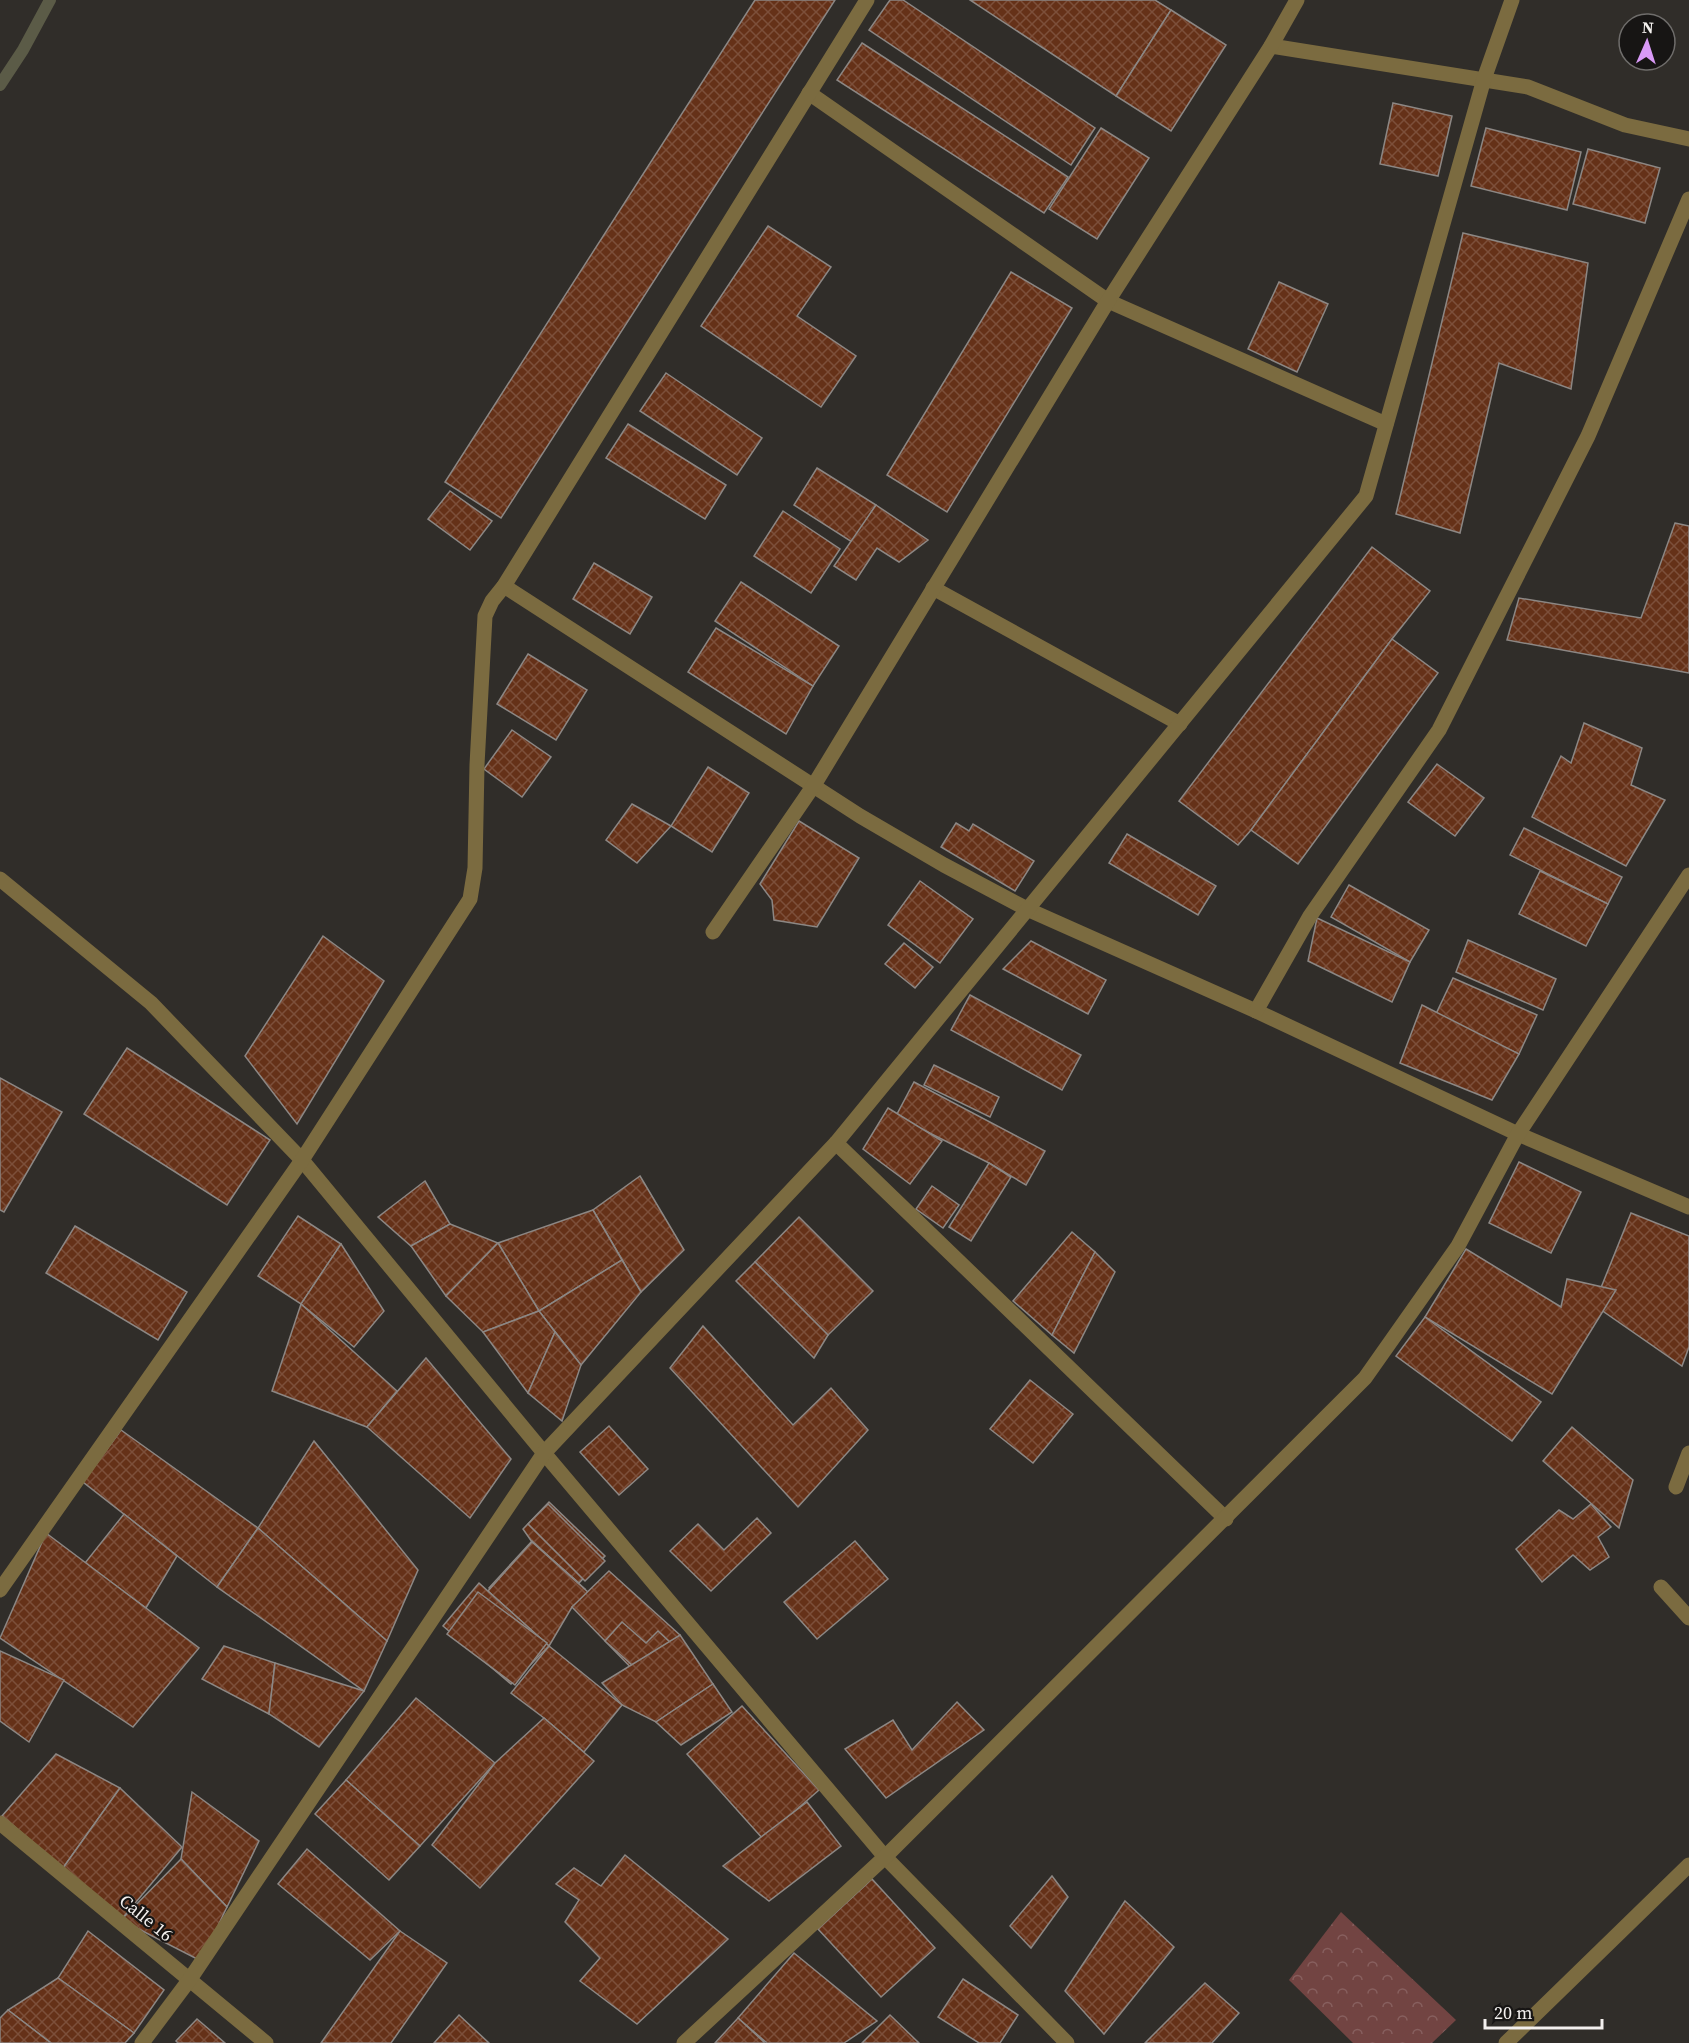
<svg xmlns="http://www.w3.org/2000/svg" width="1689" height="2043" viewBox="0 0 1689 2043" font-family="'Source Serif 4',serif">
  <defs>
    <pattern id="forest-crowns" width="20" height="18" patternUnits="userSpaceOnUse" patternTransform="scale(1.5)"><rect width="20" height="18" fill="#724442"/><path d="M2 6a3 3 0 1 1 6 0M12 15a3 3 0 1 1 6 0" fill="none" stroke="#875f5e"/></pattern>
    <pattern id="building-cross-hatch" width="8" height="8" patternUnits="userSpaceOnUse" patternTransform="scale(1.5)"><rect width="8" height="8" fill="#653118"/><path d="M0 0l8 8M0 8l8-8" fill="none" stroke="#7c4f3a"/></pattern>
  </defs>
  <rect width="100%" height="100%" fill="#302d29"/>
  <polygon fill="url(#forest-crowns)" points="1341,1912 1456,2020 1432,2043 1353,2043 1289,1980"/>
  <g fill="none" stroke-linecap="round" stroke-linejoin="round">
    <polyline stroke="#5b5b47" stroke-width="12" points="0,85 23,50 50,0"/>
  </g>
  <g fill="url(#building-cross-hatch)" stroke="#8c8784" stroke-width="1.5">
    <polygon points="755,0 835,0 501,518 445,482"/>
    <polygon points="890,0 903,0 1095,128 1071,165 869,30"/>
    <polygon points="970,0 1155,0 1171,10 1116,96"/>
    <polygon points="1171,10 1226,45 1171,131 1116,96"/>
    <polygon points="862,43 1068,177 1044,213 837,80"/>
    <polygon points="1393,103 1452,116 1438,176 1380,164"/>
    <polygon points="1101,128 1149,158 1097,239 1049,209"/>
    <polygon points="1486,128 1581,152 1567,210 1471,186"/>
    <polygon points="1588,149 1660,168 1645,223 1573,204"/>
    <polygon points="768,226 831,267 797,316 856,356 821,407 701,326"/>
    <polygon points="1463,233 1588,263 1571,389 1499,363 1460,533 1396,514"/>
    <polygon points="1011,272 1072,308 947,512 887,475"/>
    <polygon points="1279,282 1328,304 1297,372 1248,349"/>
    <polygon points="666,373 762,438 737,475 640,411"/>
    <polygon points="628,424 726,485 705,519 606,458"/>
    <polygon points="817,468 876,505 852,542 794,505"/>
    <polygon points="450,491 492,521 470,550 428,519"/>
    <polygon points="876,505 928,540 899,562 877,548 856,580 834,566"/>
    <polygon points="783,511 840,549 811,593 754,556"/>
    <polygon points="1675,523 1689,526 1689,673 1507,640 1519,598 1641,618"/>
    <polygon points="1372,547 1430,591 1392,639 1251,830 1238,845 1179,801"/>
    <polygon points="594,563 652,597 630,634 573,599"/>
    <polygon points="741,582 839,646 813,686 715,621"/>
    <polygon points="716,628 813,686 786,734 688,672"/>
    <polygon points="1392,639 1438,673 1298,864 1251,830"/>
    <polygon points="528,654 587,690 556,740 497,704"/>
    <polygon points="1584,723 1642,748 1631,785 1665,800 1626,866 1532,817 1561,756 1571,763"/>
    <polygon points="512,730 551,757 522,797 484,769"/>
    <polygon points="1437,764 1484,798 1455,836 1408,802"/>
    <polygon points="708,767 749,793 712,852 671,826"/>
    <polygon points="632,804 671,826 637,863 606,840"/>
    <polygon points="799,821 859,858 817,927 774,920 772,900 760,884"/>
    <polygon points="956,823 969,831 973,824 1034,861 1015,891 941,847"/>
    <polygon points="1524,828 1622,877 1608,904 1510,855"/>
    <polygon points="1127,834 1216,886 1198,915 1109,863"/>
    <polygon points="1540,871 1608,904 1586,946 1519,914"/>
    <polygon points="920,881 973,919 940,963 888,925"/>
    <polygon points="1349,885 1429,930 1410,962 1331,917"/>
    <polygon points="1317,918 1410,962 1392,1002 1308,961"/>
    <polygon points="323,936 384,981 297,1124 245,1056"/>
    <polygon points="1468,940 1556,979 1543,1010 1456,972"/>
    <polygon points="1031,941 1106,980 1088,1014 1003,969"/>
    <polygon points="904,943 933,967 915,988 885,964"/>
    <polygon points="1453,978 1537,1015 1519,1054 1435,1016"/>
    <polygon points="970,995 1081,1055 1062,1090 951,1030"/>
    <polygon points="1422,1005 1519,1054 1492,1100 1400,1063"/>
    <polygon points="127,1048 270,1140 227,1205 84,1114"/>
    <polygon points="934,1065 999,1097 990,1117 924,1085"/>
    <polygon points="0,1078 62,1112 4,1212 0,1210"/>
    <polygon points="914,1082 1045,1151 1026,1185 989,1163 896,1116"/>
    <polygon points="888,1108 942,1141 910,1184 863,1149"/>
    <polygon points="1519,1162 1581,1192 1551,1253 1489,1223"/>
    <polygon points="989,1163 1011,1177 971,1241 949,1227"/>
    <polygon points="640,1176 684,1250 641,1292 593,1210"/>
    <polygon points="425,1181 450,1224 411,1246 378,1217"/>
    <polygon points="932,1186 959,1205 943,1228 916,1209"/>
    <polygon points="593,1210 622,1260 539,1311 498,1243"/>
    <polygon points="1631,1213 1689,1236 1689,1347 1682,1366 1594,1305"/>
    <polygon points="298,1216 341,1244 301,1304 258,1276"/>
    <polygon points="799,1217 873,1291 828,1335 755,1262"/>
    <polygon points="450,1224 498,1243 446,1296 411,1246"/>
    <polygon points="75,1226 187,1292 158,1340 46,1273"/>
    <polygon points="1072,1232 1095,1252 1052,1335 1013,1301"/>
    <polygon points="498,1243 539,1311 483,1332 446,1296"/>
    <polygon points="341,1244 384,1311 354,1347 301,1304"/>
    <polygon points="1466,1249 1561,1307 1567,1279 1616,1290 1552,1394 1425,1317"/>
    <polygon points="1095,1252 1115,1272 1074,1353 1052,1335"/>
    <polygon points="622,1260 641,1292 581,1365 539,1311"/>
    <polygon points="755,1262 828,1335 814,1358 736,1281"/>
    <polygon points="301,1304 397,1391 367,1427 272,1391"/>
    <polygon points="539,1311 555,1332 528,1393 483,1332"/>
    <polygon points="1425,1317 1541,1402 1512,1441 1396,1356"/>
    <polygon points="703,1326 793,1425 831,1388 868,1430 798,1507 670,1368"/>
    <polygon points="555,1332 581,1365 562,1421 528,1393"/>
    <polygon points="426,1358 511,1459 470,1518 367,1427"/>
    <polygon points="1030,1380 1073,1414 1033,1463 990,1429"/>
    <polygon points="609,1426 648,1469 619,1495 580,1452"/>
    <polygon points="1572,1427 1633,1480 1619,1528 1543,1461"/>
    <polygon points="121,1430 258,1528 217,1587 83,1482"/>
    <polygon points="314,1441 418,1570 387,1641 258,1528"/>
    <polygon points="549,1502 605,1556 579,1583 532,1542 523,1529"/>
    <polygon points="548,1504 605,1561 585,1581 528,1524"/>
    <polygon points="1591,1504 1611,1527 1598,1537 1609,1557 1590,1570 1573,1555 1542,1582 1516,1549 1559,1510 1573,1519"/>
    <polygon points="124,1514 177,1556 146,1608 85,1563"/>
    <polygon points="757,1518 771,1533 711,1591 670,1551 698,1524 724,1550"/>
    <polygon points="258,1528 387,1641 364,1691 217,1587"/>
    <polygon points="46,1533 199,1648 133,1727 0,1638"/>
    <polygon points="532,1541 585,1589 542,1635 489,1588"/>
    <polygon points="855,1541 888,1579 817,1639 784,1602"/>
    <polygon points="532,1542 589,1593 572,1607 549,1646 488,1591"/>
    <polygon points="609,1571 680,1635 641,1678 572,1607"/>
    <polygon points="479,1583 549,1646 511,1684 443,1626"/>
    <polygon points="478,1592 547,1643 515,1685 447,1634"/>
    <polygon points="622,1622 646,1643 658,1631 671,1643 642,1674 605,1641"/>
    <polygon points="680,1635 713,1684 656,1722 622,1705 602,1683"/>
    <polygon points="224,1646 275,1663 269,1714 202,1679"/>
    <polygon points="549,1646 622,1705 584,1752 544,1718 511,1693"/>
    <polygon points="0,1651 64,1680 29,1742 0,1721"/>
    <polygon points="275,1663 364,1691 319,1747 269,1714"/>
    <polygon points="713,1684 732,1712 681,1745 656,1722"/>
    <polygon points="416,1698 495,1763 420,1846 346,1780"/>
    <polygon points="957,1702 984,1730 886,1798 845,1749 893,1720 912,1750"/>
    <polygon points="742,1706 819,1790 763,1839 687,1754"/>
    <polygon points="544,1718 594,1761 480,1888 432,1845 495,1763"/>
    <polygon points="56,1754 120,1788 63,1868 2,1816"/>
    <polygon points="346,1780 420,1846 389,1880 315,1814"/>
    <polygon points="120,1788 182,1847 121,1920 63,1868"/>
    <polygon points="192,1792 259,1841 227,1907 181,1859"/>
    <polygon points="807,1802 841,1846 769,1901 723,1866"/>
    <polygon points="307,1849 400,1931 370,1960 278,1884"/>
    <polygon points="625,1855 728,1939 637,2024 580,1981 600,1958 565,1922 579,1900 556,1884 574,1868 601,1886"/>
    <polygon points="181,1859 227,1907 201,1961 121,1920"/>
    <polygon points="1052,1876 1068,1897 1031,1948 1010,1926"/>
    <polygon points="872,1879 935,1948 881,1997 818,1929"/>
    <polygon points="1125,1901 1174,1947 1104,2034 1065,1991"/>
    <polygon points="88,1931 164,1990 134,2033 58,1978"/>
    <polygon points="400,1931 447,1963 391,2043 321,2043"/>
    <polygon points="794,1953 877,2021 844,2043 767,2043 738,2018"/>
    <polygon points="58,1978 134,2033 125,2043 51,2043 8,2010"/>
    <polygon points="963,1979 1018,2015 1000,2043 979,2043 938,2017"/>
    <polygon points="1205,1983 1239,2013 1212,2043 1145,2043"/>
    <polygon points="8,2010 51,2043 0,2043 0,2018"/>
    <polygon points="459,2015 489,2043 434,2043"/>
    <polygon points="890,2015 919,2043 862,2043"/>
    <polygon points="738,2018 765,2043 715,2043"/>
    <polygon points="197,2019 225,2043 178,2043 176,2041"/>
  </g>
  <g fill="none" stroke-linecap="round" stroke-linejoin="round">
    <g stroke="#7b6b40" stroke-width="15">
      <polyline points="1271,46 1528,87 1625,125 1689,139"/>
      <polyline points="809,93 1108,301 1386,424"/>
      <polyline points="504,586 860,816 944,865 1029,910 1256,1011 1518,1134 1689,1207"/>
      <polyline points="933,588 1180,724"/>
      <polyline points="0,879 151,1003 302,1160 544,1453 885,1857 1067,2043"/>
      <polyline points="713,932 814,785 1108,301 1271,46 1297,0"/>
      <polyline points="1256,1011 1310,916 1439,730 1588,436 1689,199"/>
      <polyline points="836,1143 1226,1519"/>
      <polyline points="1676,1487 1689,1453"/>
      <polyline points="1661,1587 1689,1618"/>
      <polyline points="0,1590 302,1160 470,899 475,868 477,765 485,616 492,601 504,586 867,0"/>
      <polyline points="0,1823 266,2043"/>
      <polyline points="142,2043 190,1979 544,1453 836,1143 1366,496 1484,79 1512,0"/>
      <polyline points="684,2043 885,1857 1365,1378 1458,1246 1518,1134 1689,875"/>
      <polyline points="1506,2043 1689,1865"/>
    </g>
  </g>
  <g text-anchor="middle" stroke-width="4.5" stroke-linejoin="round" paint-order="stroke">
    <g font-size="18" fill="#f3f0ee" stroke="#171514">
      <text transform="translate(146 1918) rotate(39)" y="6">Calle 16</text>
    </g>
  </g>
  <g transform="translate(1647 42) rotate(3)"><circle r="28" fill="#171514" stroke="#6f6d6b" stroke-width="1.5"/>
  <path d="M0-4.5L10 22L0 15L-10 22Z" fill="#d99af7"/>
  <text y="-9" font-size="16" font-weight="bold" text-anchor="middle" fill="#f3f0ee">N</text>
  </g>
  <path d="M1485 2019v9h117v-9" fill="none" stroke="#f3f0ee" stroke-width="3"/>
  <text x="1494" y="2019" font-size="18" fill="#f3f0ee" stroke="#171514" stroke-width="4.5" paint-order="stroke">20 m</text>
</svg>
